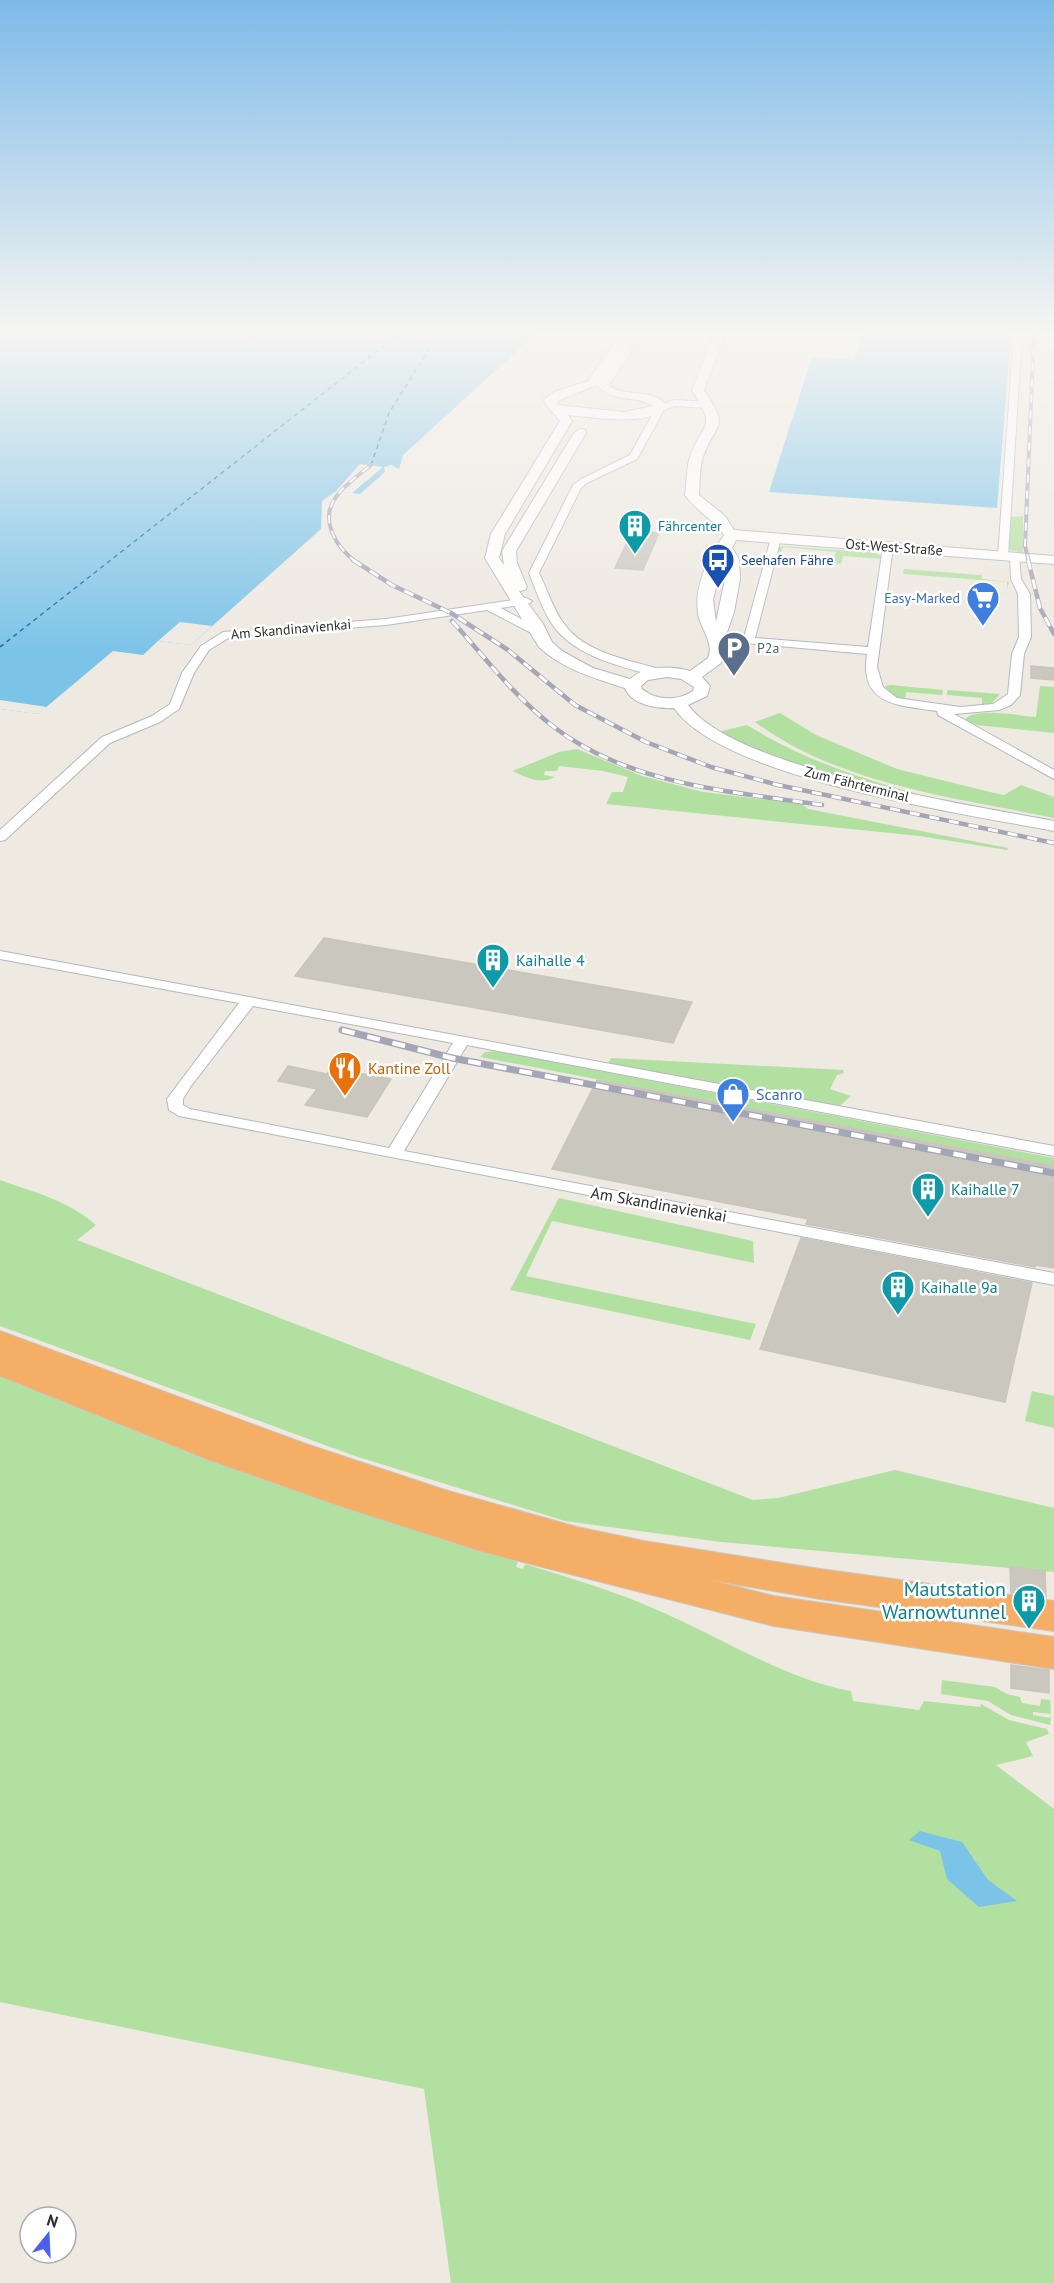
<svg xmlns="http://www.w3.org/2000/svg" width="1054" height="2283" viewBox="0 0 1054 2283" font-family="'PT Sans',sans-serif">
  <rect width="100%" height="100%" fill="#eee9e1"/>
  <g fill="#b2e0a1">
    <polygon points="1023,516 1023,553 1010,550 1009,547 1011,517"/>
    <polygon points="783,546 878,553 883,559 843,556 841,564 780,560 773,558 780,556 780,559 833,563 836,552 783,547 781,553 776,552 777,548"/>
    <polygon points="904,569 980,575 981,573 982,579 1009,582 1007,589 1007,582 903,574"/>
    <polygon points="891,685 943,690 942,695 906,692 905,700 892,698 885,686"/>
    <path d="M1040,686L1054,687V733L977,725L964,721C972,706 1020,716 1036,717Z"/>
    <polygon points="947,690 1000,694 992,703 982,707 982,698 947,695"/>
    <path d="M780,713L816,735L897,769L990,792L1004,795L1021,785L1054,797V818C953,797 841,785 755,722Z"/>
    <path d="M747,725C802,759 859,778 921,795C851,780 783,765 718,732Z"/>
    <path d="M577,749L642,776L703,792L802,804L808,809L1008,848L1007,850L920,836L606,804L612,792H623L628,777L603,771L559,766L557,771H545L544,775L555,777C540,785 527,778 513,771L559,752Z"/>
    <polygon points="496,1051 1054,1158 1054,1166 480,1057 485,1052"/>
    <polygon points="611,1058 843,1070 844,1073 837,1075 830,1089 851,1096 835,1110 607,1066"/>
    <path d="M0,1180C34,1192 69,1201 96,1225L77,1240L753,1500L778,1498L895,1470L1054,1508V1572L721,1542L565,1521L355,1456L0,1326Z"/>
    <polygon points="559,1198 753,1241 754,1263 552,1221 526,1276 756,1324 750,1340 510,1290"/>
    <path d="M0,1373L279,1485L518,1562L516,1567L523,1569L525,1564C572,1579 619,1592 664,1613C723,1639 788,1680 851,1691L853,1701L919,1710L924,1701L980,1707L981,1704L1009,1720L1047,1729L1049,1734L1026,1742L1033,1756L996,1765L1054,1809V2283H451L424,2089L0,2002Z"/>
    <polygon points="1032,1391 1054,1396 1054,1428 1025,1421"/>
    <polygon points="942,1680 995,1687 1007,1694 1020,1697 1022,1703 1040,1706 1041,1699 1050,1700 1051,1714 1033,1712 1033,1715 1051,1718 1050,1725 1011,1715 988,1701 941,1694"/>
  </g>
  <g fill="#7cc3e8">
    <polygon points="0,333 537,333 403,455 399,469 391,465 384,467 385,472 360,494 336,491 322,501 321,529 191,645 158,641 143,655 113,651 38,714 0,709"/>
    <polygon points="862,333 1011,333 997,508 769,492 812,357 855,360"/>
    <polygon points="920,1831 962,1842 988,1880 1017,1901 979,1907 947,1879 940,1851 909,1840"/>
  </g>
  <g fill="#eee9e1">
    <polygon points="360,464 383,467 352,493 336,491"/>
    <polygon points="180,622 212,626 191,645 158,641"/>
    <polygon points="0,700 47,707 38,714 0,709"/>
  </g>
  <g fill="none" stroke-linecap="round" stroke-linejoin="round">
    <g stroke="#166299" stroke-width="1.5" stroke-dasharray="4.5 4" stroke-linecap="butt">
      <polyline points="371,465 389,413 439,333"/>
      <polyline points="0,647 400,333"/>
    </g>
  </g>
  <g fill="#cac7bf" stroke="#c9c5ba" stroke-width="1.5">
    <polygon points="632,531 659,533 643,570 615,568"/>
    <polygon points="1031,666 1054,668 1054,680 1031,678"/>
    <polygon points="324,938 692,1002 673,1043 295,976"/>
    <polygon points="288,1066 327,1074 331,1068 391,1079 367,1117 305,1105 317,1089 278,1081"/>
    <polygon points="597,1080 1054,1166 1054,1268 1036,1265 1035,1267 806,1224 808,1219 552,1169"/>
    <polygon points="801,1238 1032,1283 1005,1402 760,1349"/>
    <polygon points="1010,1567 1045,1571 1046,1598 1011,1593"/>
    <polygon points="1011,1665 1049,1670 1049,1693 1011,1688"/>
  </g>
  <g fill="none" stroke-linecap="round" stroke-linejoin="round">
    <g stroke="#b4b6c0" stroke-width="2">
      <g id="street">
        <polygon points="1014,333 1022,333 1008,556 1003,559 998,556"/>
        <path d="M674,400L708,402L713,405L708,408L675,406L664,410L637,459L587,483L581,488L539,573C547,589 553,609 564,624C586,654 630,660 663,670L665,673L659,677C623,667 574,657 552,624C542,609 536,590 529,573L573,485L581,479L630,455L657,406Z"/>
        <path d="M776,535L781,538L755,638L868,647L883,547L892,545L893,547L877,667L883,687L897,698L960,707L993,704L1008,694L1012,654L1019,637L1018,594L1011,579L1010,557L1011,555H1019L1021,579L1030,594L1031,637L1024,654L1020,695L1011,705L999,710L954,714L1054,770V779L938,715L937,711C899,705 859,706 867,654L745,643L743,641L771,538Z"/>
        <polygon points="526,598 532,601 530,603 501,608 545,632 545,636 537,636 487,610 386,625 230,637 209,650 194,673 179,709 160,722 110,743 5,840 0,841 0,830 102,737 152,716 170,704 182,673 201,646 223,632 386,619"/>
        <path d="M0,951L1054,1146V1156L467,1045L404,1151L1054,1273V1285L179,1116L169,1110L167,1099L239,1003L0,959ZM253,1006L453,1043L389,1148L190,1109L183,1105V1099L191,1086Z"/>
      </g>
    </g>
    <g stroke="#b4b6c0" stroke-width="2">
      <path id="secondary" d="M621,333H643L609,385C624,399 659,386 666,408C647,427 593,417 568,415L572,421L505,534L499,558L504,565L502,551L574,433L580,429L585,430L586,433L516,551L517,563L527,587L525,590L519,591L543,624L552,642L562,651L593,668L630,679C646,665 671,666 690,671L708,658C714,644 703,632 699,618C692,588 708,558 724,535C712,518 697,512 685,495C687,483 686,468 690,457C703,420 718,431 692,390L714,333H726L704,390C731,431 716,420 703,457C699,468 700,483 699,495L725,516L734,530L1054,556V564L736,540L732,548L739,559L740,579L734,612L724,641L726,652L721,663L702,677L710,686L707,696L688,705C736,770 972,805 1054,821V831C967,814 723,779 674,708C658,709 631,705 625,688C594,678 564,670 539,647L485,558L491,534L560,421C554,413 548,409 544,400L554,392L588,381ZM597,385C612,404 635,394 653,406L624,412L558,405L557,401ZM724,558L725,579L716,622L713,599ZM667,677L681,679L694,687L693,691C677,701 657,701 642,689L641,686L648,680Z"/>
    </g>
    <g stroke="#c8c8c8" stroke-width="2">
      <polygon id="highway" points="0,1331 306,1444 445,1490 577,1527 644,1541 820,1569 1054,1601 1054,1631 820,1599 710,1580 774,1596 1054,1637 1054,1669 774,1626 480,1551 340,1506 209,1460 0,1376"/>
    </g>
    <use href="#street" fill="#fff" fill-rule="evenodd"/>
    <use href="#secondary" fill="#fff" fill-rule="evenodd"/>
    <use href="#highway" fill="#f5ae65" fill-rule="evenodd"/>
    <g stroke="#a4a5b6" stroke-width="4">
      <g id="rail-far2">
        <path d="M356,562C336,547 319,520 336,497C345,484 359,475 371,465"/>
        <polyline points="1029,562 1025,546 1034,333"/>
      </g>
    </g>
    <g stroke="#a4a5b6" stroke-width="4.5">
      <g id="rail-far1">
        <polyline points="353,560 392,585 451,613 508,650 575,705 646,742 711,767 778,785 1054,843"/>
        <polyline points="1028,560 1040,608 1054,634"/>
        <path d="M452,621C484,656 513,695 550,724C627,785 728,791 822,805"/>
      </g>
    </g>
    <g stroke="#a4a5b6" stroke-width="7">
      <polyline id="rail" points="342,1030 452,1058 1054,1173"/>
    </g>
    <use href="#rail-far2" stroke="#fff" stroke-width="2" stroke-dasharray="8" stroke-linecap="butt"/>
    <use href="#rail-far1" stroke="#fff" stroke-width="3" stroke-dasharray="10" stroke-linecap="butt"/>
    <use href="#rail" stroke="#fff" stroke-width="4.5" stroke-dasharray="13" stroke-linecap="butt"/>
  </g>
  <linearGradient id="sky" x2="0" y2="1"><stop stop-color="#7dbae8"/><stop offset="0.51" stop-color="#f7f5f2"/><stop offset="1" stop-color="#f7f5f2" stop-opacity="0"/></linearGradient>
  <rect width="1054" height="653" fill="url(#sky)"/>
  <defs>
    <g id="building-pin" transform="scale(1.725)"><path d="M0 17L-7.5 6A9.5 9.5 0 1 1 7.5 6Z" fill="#0f9aa8" stroke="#fff"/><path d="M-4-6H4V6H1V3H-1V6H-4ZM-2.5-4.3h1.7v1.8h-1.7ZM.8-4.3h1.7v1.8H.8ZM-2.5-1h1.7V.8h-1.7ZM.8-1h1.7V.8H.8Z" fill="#fff"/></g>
    <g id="bus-pin" transform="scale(1.725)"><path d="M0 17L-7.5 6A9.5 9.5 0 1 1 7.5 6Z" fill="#1a4fb4" stroke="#fff"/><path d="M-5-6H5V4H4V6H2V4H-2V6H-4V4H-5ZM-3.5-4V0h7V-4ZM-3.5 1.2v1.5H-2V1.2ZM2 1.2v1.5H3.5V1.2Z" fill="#fff"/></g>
    <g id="supermarket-pin" transform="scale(1.725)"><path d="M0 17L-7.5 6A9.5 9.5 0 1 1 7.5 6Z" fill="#3f7fe0" stroke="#fff"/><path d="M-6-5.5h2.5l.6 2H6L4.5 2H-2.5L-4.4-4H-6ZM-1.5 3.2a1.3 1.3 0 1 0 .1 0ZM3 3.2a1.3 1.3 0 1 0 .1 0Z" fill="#fff"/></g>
    <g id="parking-pin" transform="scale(1.725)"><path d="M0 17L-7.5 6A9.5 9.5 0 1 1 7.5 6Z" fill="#5c6f8a" stroke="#fff"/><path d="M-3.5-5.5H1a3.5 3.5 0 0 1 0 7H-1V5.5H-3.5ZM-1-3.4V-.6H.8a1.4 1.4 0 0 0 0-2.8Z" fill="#fff"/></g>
    <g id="restaurant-pin" transform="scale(1.725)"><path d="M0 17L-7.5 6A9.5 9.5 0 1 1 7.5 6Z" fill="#e8710a" stroke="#fff"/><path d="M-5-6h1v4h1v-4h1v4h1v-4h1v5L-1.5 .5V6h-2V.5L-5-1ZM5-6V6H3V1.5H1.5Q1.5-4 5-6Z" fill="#fff"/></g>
    <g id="shop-pin" transform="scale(1.725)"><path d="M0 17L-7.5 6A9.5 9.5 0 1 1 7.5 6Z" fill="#3f7fe0" stroke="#fff"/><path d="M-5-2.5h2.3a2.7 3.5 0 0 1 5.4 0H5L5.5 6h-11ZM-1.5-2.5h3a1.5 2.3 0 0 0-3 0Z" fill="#fff"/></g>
  </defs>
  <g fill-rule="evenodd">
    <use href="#building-pin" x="635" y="526"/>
    <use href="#bus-pin" x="718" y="560"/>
    <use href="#supermarket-pin" x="983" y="598"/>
    <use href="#parking-pin" x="734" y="648"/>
    <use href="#building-pin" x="493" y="960"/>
    <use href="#restaurant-pin" x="345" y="1068"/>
    <use href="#shop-pin" x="733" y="1094"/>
    <use href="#building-pin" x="928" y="1189"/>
    <use href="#building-pin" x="898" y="1287"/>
    <use href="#building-pin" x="1029" y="1601"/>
  </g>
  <g text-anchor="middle" stroke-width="5" stroke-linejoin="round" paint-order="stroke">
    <g font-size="14" fill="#0d838f" stroke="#fff" text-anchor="start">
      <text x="658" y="531">Fährcenter</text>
    </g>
    <g font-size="14" fill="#2d2d2d" stroke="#fff">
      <text transform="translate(894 547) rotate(4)" y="5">Ost-West-Straße</text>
      <text transform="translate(291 629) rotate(-5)" y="5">Am Skandinavienkai</text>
      <text transform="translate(857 784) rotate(14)" y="5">Zum Fährterminal</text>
    </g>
    <g font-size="14" fill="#164399" stroke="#fff" text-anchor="start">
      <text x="741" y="565">Seehafen Fähre</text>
    </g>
    <g font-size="14" fill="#366cbe" stroke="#fff" text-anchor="end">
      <text x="960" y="603">Easy-Marked</text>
    </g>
    <g font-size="14" fill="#4e5e75" stroke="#fff" text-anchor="start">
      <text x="757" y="653">P2a</text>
    </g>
    <g font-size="16" fill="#0d838f" stroke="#fff" text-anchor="start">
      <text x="516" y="966">Kaihalle 4</text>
      <text x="951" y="1195">Kaihalle 7</text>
      <text x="921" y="1293">Kaihalle 9a</text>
    </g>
    <g font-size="16" fill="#c56008" stroke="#fff" text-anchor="start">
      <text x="368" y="1074">Kantine Zoll</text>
    </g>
    <g font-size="16" fill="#366cbe" stroke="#fff" text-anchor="start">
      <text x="756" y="1100">Scanro</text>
    </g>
    <g font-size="16" fill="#2d2d2d" stroke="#fff">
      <text transform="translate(659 1204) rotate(10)" y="6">Am Skandinavienkai</text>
    </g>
    <g font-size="20" fill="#0d838f" stroke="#fff" text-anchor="end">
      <text x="1006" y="1596">Mautstation<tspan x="1006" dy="23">Warnowtunnel</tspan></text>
    </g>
  </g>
  <g transform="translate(48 2235) rotate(18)"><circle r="28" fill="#ffffff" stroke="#ababab" stroke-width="1.5"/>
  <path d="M0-4.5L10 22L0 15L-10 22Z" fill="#4c5fef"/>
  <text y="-9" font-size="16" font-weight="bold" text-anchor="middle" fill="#2d2d2d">N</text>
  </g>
</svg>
